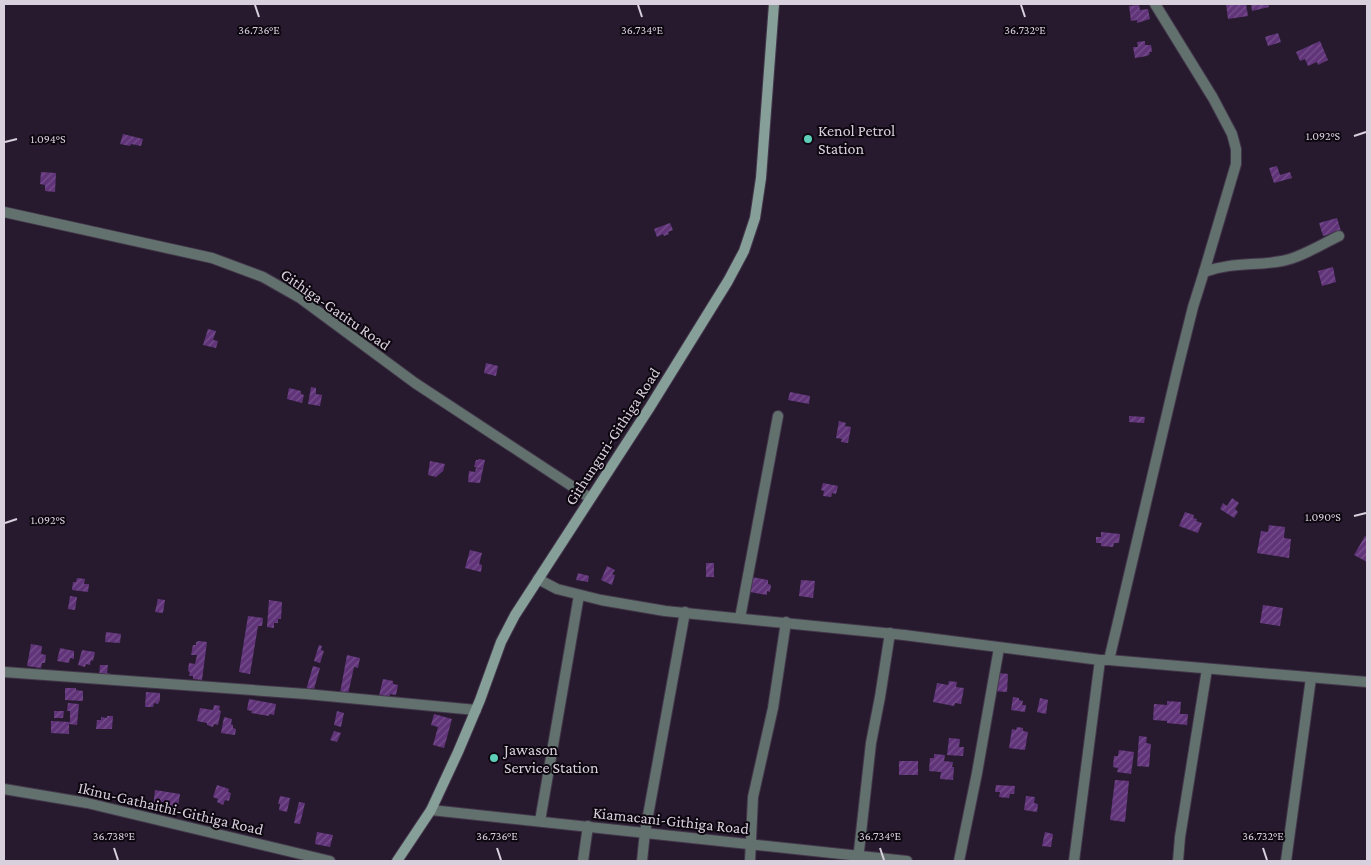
<svg xmlns="http://www.w3.org/2000/svg" width="1371" height="865" viewBox="0 0 1371 865" font-family="'Crimson Pro',serif">
  <defs>
    <pattern id="building-hatch" width="6" height="6" patternUnits="userSpaceOnUse" patternTransform="scale(1.25)"><rect width="6" height="6" fill="#61347a"/><path d="M-1 1l2-2M0 6l6-6M5 7l2-2" fill="none" stroke="#77508c"/></pattern>
  </defs>
  <rect width="100%" height="100%" fill="#271a2f"/>
  <g fill="url(#building-hatch)">
    <polygon points="1226,4 1246,4 1248,16 1228,19"/>
    <polygon points="1251,4 1268,4 1269,7 1252,11"/>
    <polygon points="1139,5 1140,10 1148,9 1150,19 1137,23 1137,20 1131,21 1129,6"/>
    <polygon points="1278,33 1281,42 1268,46 1265,37"/>
    <polygon points="1145,41 1145,45 1151,45 1152,52 1149,52 1150,54 1147,56 1135,58 1133,47 1138,47 1137,42"/>
    <polygon points="1320,41 1328,60 1318,65 1317,62 1308,66 1305,59 1300,61 1296,52"/>
    <polygon points="123,134 143,139 141,146 131,144 130,146 120,144"/>
    <polygon points="1277,166 1280,175 1290,172 1292,178 1274,183 1269,168"/>
    <polygon points="41,172 56,173 55,192 45,191 45,185 40,184"/>
    <polygon points="1337,218 1341,231 1323,236 1319,223"/>
    <polygon points="670,223 673,230 668,232 669,234 664,236 663,234 657,237 654,229"/>
    <polygon points="1333,267 1336,282 1322,286 1318,271"/>
    <polygon points="208,329 216,331 213,340 218,341 216,348 203,345"/>
    <polygon points="486,363 498,366 496,376 484,373"/>
    <polygon points="311,387 316,388 316,394 322,395 320,406 308,404"/>
    <polygon points="289,388 301,391 301,394 304,395 302,403 287,399"/>
    <polygon points="790,392 810,396 809,404 788,400"/>
    <polygon points="1129,416 1145,417 1144,423 1129,422"/>
    <polygon points="839,421 846,423 845,426 851,427 848,443 841,442 842,439 836,438"/>
    <polygon points="479,459 485,460 483,469 474,467 476,460 478,460"/>
    <polygon points="430,461 445,464 443,471 436,477 428,475"/>
    <polygon points="476,468 483,469 480,483 468,482 469,471 475,472"/>
    <polygon points="823,483 838,486 836,494 832,493 831,497 823,496 824,491 821,490"/>
    <polygon points="1232,498 1239,503 1235,509 1238,512 1234,518 1220,509 1223,503 1227,506"/>
    <polygon points="1185,512 1194,515 1193,518 1197,519 1196,521 1202,523 1198,533 1179,526"/>
    <polygon points="1269,525 1285,527 1284,538 1291,539 1289,558 1257,553 1261,531 1268,532"/>
    <polygon points="1101,532 1120,534 1119,543 1114,543 1113,547 1101,546 1101,543 1096,543 1096,537 1101,537"/>
    <polygon points="1365,536 1367,538 1367,562 1354,555"/>
    <polygon points="470,550 482,553 479,564 482,565 481,572 465,568"/>
    <rect x="706" y="563" width="8" height="14"/>
    <polygon points="607,566 615,570 612,574 615,575 612,585 601,580"/>
    <polygon points="578,573 589,576 588,582 576,580"/>
    <polygon points="752,577 768,580 768,584 771,585 770,592 767,591 767,595 750,592"/>
    <polygon points="77,578 85,579 84,584 89,584 88,592 72,590 73,582 76,582"/>
    <polygon points="801,580 815,581 813,598 799,596"/>
    <polygon points="70,596 77,597 75,610 68,609"/>
    <polygon points="158,599 165,600 163,613 155,612"/>
    <polygon points="269,600 282,602 281,619 278,619 278,623 274,623 274,628 267,627"/>
    <polygon points="1263,605 1283,608 1280,626 1260,623"/>
    <polygon points="248,616 263,618 262,626 258,626 250,674 239,672"/>
    <polygon points="106,632 121,634 120,643 105,642"/>
    <polygon points="199,641 207,642 202,680 193,679 193,676 189,676 190,672 188,671 189,663 195,664 197,655 191,655 193,645 196,645 196,642"/>
    <polygon points="31,644 42,646 41,654 46,655 45,663 42,663 41,668 27,666"/>
    <polygon points="319,645 322,646 321,650 324,651 320,663 314,661"/>
    <polygon points="60,648 74,651 74,659 70,658 69,663 57,661"/>
    <polygon points="82,650 95,652 93,661 91,660 90,665 86,664 85,667 78,665"/>
    <polygon points="347,655 360,658 358,668 354,667 348,694 340,693"/>
    <polygon points="100,665 108,665 107,673 112,674 111,677 99,676"/>
    <polygon points="313,666 320,668 314,689 311,688 311,692 306,690"/>
    <polygon points="999,673 1008,674 1007,692 993,691"/>
    <polygon points="383,679 393,681 393,684 398,685 396,695 390,694 390,698 379,696"/>
    <polygon points="949,681 957,682 956,687 964,688 961,704 955,703 954,706 933,702 937,683 948,685"/>
    <polygon points="65,688 76,688 76,690 83,691 83,701 65,700"/>
    <polygon points="146,692 160,693 160,700 158,704 154,703 153,707 145,707"/>
    <polygon points="1013,697 1019,698 1019,700 1023,701 1022,705 1026,705 1025,712 1011,710"/>
    <polygon points="1040,698 1048,700 1046,714 1037,712"/>
    <polygon points="249,699 276,704 274,715 269,714 269,716 251,713 252,711 247,710"/>
    <polygon points="1167,701 1181,702 1180,714 1188,714 1187,725 1167,723 1167,721 1153,720 1154,704 1167,705"/>
    <polygon points="68,703 79,704 77,725 69,724 69,734 51,733 51,721 70,722 70,711 67,711"/>
    <polygon points="214,705 220,706 219,710 221,711 218,725 214,724 213,727 207,725 207,723 197,721 200,708 213,710"/>
    <polygon points="54,711 64,711 63,718 54,718"/>
    <polygon points="337,711 344,713 341,727 334,725"/>
    <polygon points="434,714 452,719 444,748 433,745 438,727 431,725"/>
    <polygon points="107,716 113,716 112,729 96,729 97,720 101,720 101,717 107,718"/>
    <polygon points="224,717 232,719 231,724 233,725 233,728 236,729 235,735 221,733"/>
    <polygon points="1017,727 1023,728 1023,731 1028,732 1025,750 1009,748 1012,729 1016,730"/>
    <polygon points="334,731 341,733 337,742 330,740"/>
    <polygon points="1139,736 1147,737 1146,743 1151,744 1149,767 1137,766"/>
    <polygon points="949,738 960,739 959,747 964,747 963,756 947,755"/>
    <polygon points="1119,750 1134,752 1131,774 1117,772 1118,768 1113,767 1114,756 1118,756"/>
    <polygon points="934,754 945,755 944,761 953,762 952,767 954,767 953,780 940,779 941,772 929,771 930,758 934,758"/>
    <rect x="899" y="761" width="19" height="14"/>
    <polygon points="1115,780 1129,781 1125,822 1110,820"/>
    <polygon points="217,785 229,789 228,792 231,793 229,801 225,800 223,805 217,802 218,799 213,797"/>
    <polygon points="996,785 1015,786 1014,794 1010,794 1009,798 999,797 1000,792 995,792"/>
    <polygon points="155,790 180,794 177,812 153,809"/>
    <polygon points="280,796 290,798 287,812 279,810 280,804 278,804"/>
    <polygon points="1026,796 1035,797 1034,803 1038,804 1037,812 1024,810"/>
    <polygon points="299,802 305,803 300,824 294,823"/>
    <polygon points="317,832 333,835 330,847 315,844"/>
    <polygon points="1045,832 1053,834 1051,847 1042,846"/>
  </g>
  <g fill="none" stroke-linecap="round" stroke-linejoin="round">
    <g stroke="#43374b" stroke-width="12">
      <g id="street">
        <polyline points="1155,4 1213,98 1232,134 1236,149 1236,164 1204,272"/>
        <polyline points="4,212 212,258 263,277 300,298 415,383 590,498"/>
        <polyline points="538,579 557,589 601,600 665,611 904,635 1100,660 1109,660 1367,682"/>
        <polyline points="740,618 778,416"/>
        <path d="M1109,660L1178,367L1193,307L1204,272C1231,262 1255,266 1282,261C1300,258 1322,244 1339,236"/>
        <polyline points="4,672 306,694 476,710"/>
        <polyline points="4,789 87,803 330,861"/>
        <polyline points="431,810 907,861"/>
        <polyline points="540,821 579,595"/>
        <polyline points="858,860 871,743 880,697 890,633"/>
        <polyline points="583,861 588,826"/>
        <polyline points="642,861 645,832 685,612"/>
        <polyline points="750,861 753,797 773,708 786,622"/>
        <polyline points="959,861 977,773 999,648"/>
        <polyline points="1074,861 1100,660"/>
        <polyline points="1178,861 1180,837 1207,669"/>
        <polyline points="1286,861 1311,678"/>
      </g>
    </g>
    <g stroke="#43374b" stroke-width="12">
      <polyline id="secondary" points="397,861 431,810 458,752 480,700 501,642 515,615 650,407 728,281 744,251 755,218 761,178 774,4"/>
    </g>
    <use href="#street" stroke="#62716d" stroke-width="10"/>
    <use href="#secondary" stroke="#879f99" stroke-width="10"/>
  </g>
  <path fill="none" stroke="#d9d0de" stroke-width="2" d="M255,5L259,17M638,5L642,17M1021,5L1025,17M1354,136L1366,132M5,142L17,139M1354,516L1366,513M5,523L17,519M114,848L118,860M497,848L501,860M880,848L884,860M1263,848L1267,860"/>
  <g fill="#5eceb8" stroke="#0d0710" stroke-width="2">
    <circle cx="808" cy="139" r="5"/>
    <circle cx="494" cy="758" r="5"/>
  </g>
  <g text-anchor="middle" stroke-width="4" stroke-linejoin="round" paint-order="stroke">
    <g font-size="16" fill="#d9d0de" stroke="#0d0710" text-anchor="start">
      <text x="818" y="136">Kenol Petrol<tspan x="818" dy="18">Station</tspan></text>
      <text x="504" y="755">Jawason<tspan x="504" dy="18">Service Station</tspan></text>
    </g>
    <g font-size="16" fill="#d9d0de" stroke="#0d0710">
      <text transform="translate(336 309) rotate(35)" y="6">Githiga-Gatitu Road</text>
      <text transform="translate(612 436) rotate(-57)" y="6">Githunguri-Githiga Road</text>
      <text transform="translate(171 808) rotate(13)" y="6">Ikinu-Gathaithi-Githiga Road</text>
      <text transform="translate(671 820) rotate(6)" y="6">Kiamacani-Githiga Road</text>
    </g>
  </g>
  <g font-size="12" text-anchor="middle" fill="#d9d0de" stroke="#0d0710" stroke-width="4" stroke-linejoin="round" paint-order="stroke">
    <text x="259" y="34">36.736°E</text>
    <text x="642" y="34">36.734°E</text>
    <text x="1025" y="34">36.732°E</text>
    <text x="1323" y="140">1.092°S</text>
    <text x="48" y="143">1.094°S</text>
    <text x="1323" y="521">1.090°S</text>
    <text x="48" y="524">1.092°S</text>
    <text x="114" y="840">36.738°E</text>
    <text x="497" y="840">36.736°E</text>
    <text x="880" y="840">36.734°E</text>
    <text x="1263" y="840">36.732°E</text>
  </g>
  <rect width="1371" height="865" fill="none" stroke="#d9d0de" stroke-width="10"/>
</svg>
